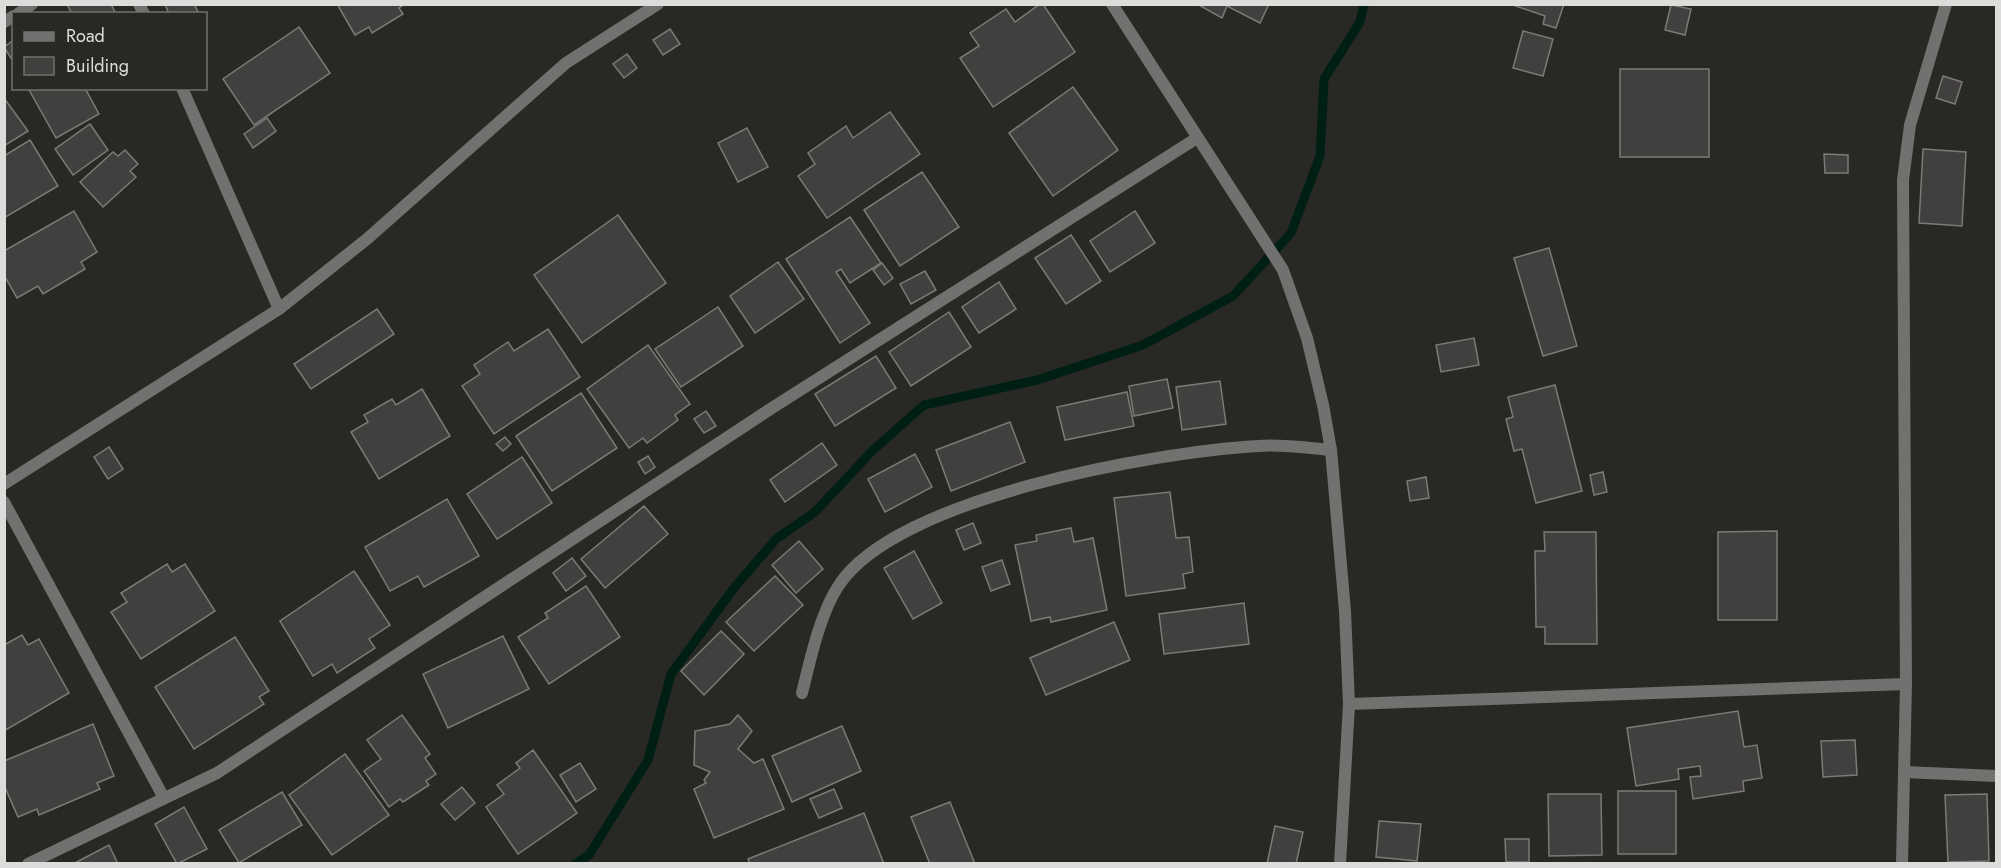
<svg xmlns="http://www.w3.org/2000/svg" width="2001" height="868" viewBox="0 0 2001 868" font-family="Jost,sans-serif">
  <rect width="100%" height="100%" fill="#282825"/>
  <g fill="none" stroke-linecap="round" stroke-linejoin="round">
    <polyline stroke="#001f14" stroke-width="9" points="575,864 589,855 648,760 671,674 734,588 776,539 815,512 872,451 924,405 1037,380 1143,345 1233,296 1291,233 1320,156 1324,79 1360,22 1364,4"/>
  </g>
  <g fill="#42403e" stroke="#7c7a78" stroke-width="1.5">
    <polygon points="67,4 111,4 116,14 72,14"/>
    <polygon points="165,4 194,4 199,14 169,14"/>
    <polygon points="337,4 405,4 399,8 403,14 372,33 369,27 355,35"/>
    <polygon points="1040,4 1043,4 1075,52 993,107 960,58 979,46 970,33 1006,9 1015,22"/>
    <polygon points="1197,4 1269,4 1260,23 1227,6 1222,18"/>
    <polygon points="1510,4 1564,4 1556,28 1543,24 1545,16"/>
    <polygon points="1671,5 1691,9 1685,35 1665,30"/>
    <polygon points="299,27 330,73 254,125 223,79"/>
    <polygon points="670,29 680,44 663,55 653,40"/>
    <polygon points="1523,31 1553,39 1543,76 1513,68"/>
    <polygon points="14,40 14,63 4,47"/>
    <polygon points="627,54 637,68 624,78 613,64"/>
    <rect x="1620" y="69" width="89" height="88"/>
    <polygon points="1943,76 1962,82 1955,104 1936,98"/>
    <polygon points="1073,87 1118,150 1053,196 1009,133"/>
    <polygon points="28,88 85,88 99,114 56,138"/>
    <polygon points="4,98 28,131 4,146"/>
    <polygon points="890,112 920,154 827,218 798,176 815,164 808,153 846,126 853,138"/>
    <polygon points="267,118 276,131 253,148 244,134"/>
    <polygon points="90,124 108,150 73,175 55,149"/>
    <polygon points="747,128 768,167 738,182 718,143"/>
    <polygon points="30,140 58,186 4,218 4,156"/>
    <polygon points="1923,149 1966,152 1962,226 1919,223"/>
    <polygon points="125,150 138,164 130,171 136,177 103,207 80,182 113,152 118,156"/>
    <polygon points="1824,154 1848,155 1848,173 1825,173"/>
    <polygon points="922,172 959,227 900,266 864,210"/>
    <polygon points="74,211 97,252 81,262 85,269 43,294 38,286 17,298 4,275 4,251"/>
    <polygon points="1135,211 1155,243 1110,272 1090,241"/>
    <polygon points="618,215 666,283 582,343 534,275"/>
    <polygon points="850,217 881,263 850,283 841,269 836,272 870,323 840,343 786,259"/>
    <polygon points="1071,235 1101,281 1066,304 1035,258"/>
    <polygon points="1549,248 1577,346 1543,356 1514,258"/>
    <polygon points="778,262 804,299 755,333 730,296"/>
    <polygon points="882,263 893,278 884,285 873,270"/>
    <polygon points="925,271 936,290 911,304 900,284"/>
    <polygon points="999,282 1016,309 979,333 962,307"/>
    <polygon points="718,307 743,346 681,387 655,349"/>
    <polygon points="377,309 394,334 311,389 294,364"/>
    <polygon points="949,312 971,347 911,386 889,352"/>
    <polygon points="548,329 580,377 494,434 462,386 480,374 474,365 508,342 514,351"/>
    <polygon points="1474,338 1479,365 1441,372 1436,345"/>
    <polygon points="648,345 690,404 675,415 678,420 647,443 643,438 629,448 587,389"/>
    <polygon points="876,356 896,388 835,426 815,394"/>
    <polygon points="1167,379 1173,408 1134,416 1129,386"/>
    <polygon points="1220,381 1226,424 1182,430 1176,387"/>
    <polygon points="1555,385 1582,491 1536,503 1522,449 1514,451 1506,419 1513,417 1508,397"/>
    <polygon points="422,389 450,436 379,479 351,432 368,422 364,415 392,399 396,405"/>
    <polygon points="1127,392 1134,426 1065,440 1057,407"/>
    <polygon points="581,393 617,448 552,491 516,436"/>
    <polygon points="706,411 716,426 704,433 694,419"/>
    <polygon points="1010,422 1025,462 951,491 936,450"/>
    <polygon points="505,437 511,444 503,451 496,444"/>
    <polygon points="822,443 837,465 785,502 770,480"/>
    <polygon points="109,447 123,469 108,479 94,457"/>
    <polygon points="915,454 932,487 885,512 868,479"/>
    <polygon points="648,456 655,467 645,474 638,462"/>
    <polygon points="522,457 552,503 497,539 467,494"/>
    <polygon points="1603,472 1607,492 1594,495 1590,475"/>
    <polygon points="1426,477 1429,498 1410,501 1407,481"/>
    <polygon points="1170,492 1176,538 1189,537 1193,572 1183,574 1185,588 1126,596 1114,498"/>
    <polygon points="447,499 479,556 424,587 418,576 390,591 365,547"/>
    <polygon points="644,506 668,534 605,588 581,559"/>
    <polygon points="973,523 981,543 964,550 956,530"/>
    <polygon points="1071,528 1074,542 1093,538 1107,610 1051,622 1050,617 1031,621 1015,545 1037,541 1036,535"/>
    <polygon points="1777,531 1777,620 1718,620 1718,532"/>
    <polygon points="1544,532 1596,532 1597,644 1545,644 1545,627 1536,627 1535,551 1545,551"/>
    <polygon points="799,541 823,569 796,593 772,565"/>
    <polygon points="914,551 942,603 913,619 884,568"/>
    <polygon points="572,558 586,576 566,591 553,573"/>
    <polygon points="1002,560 1010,584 991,591 982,567"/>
    <polygon points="167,564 172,572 185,564 215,611 141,659 111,612 127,602 121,593"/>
    <polygon points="354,571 390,625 369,639 375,648 337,673 332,664 313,676 280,621"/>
    <polygon points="775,576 803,605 754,651 726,622"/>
    <polygon points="586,586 620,637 549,684 518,637 548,618 545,613"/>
    <polygon points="1244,603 1249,644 1164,654 1159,614"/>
    <polygon points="1114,622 1130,660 1046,695 1030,658"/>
    <polygon points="721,631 744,654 704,695 681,671"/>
    <polygon points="22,635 28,645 39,639 69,693 4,731 4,645"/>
    <polygon points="503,636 529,689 448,728 423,674"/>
    <polygon points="235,637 269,691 259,697 264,704 194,749 155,687"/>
    <polygon points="1738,711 1744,747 1757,745 1762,778 1743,781 1744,791 1693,799 1690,777 1701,776 1700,766 1678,769 1679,779 1636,786 1627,728"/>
    <polygon points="402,715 430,754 425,758 436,774 426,781 429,785 403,802 400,799 389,807 364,771 381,759 367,740"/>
    <polygon points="738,715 752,731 738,749 754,763 763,759 784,809 714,838 694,789 706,783 704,780 710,772 694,765 695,731 730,724"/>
    <polygon points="93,724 114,776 97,783 100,789 39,815 37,809 18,817 4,785 4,761"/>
    <polygon points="842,726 861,771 792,802 772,756"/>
    <polygon points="1855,740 1857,775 1823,777 1821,741"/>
    <polygon points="533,750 577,813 518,854 486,807 504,794 497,785 520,768 516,763"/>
    <polygon points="345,754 389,815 332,855 289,795"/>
    <polygon points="580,763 596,789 576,802 560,775"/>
    <polygon points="462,787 475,803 455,820 441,804"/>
    <polygon points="834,789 842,808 819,818 810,799"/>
    <rect x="1618" y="791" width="58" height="63"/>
    <polygon points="282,792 302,825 239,863 219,830"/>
    <polygon points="1548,794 1601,794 1602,855 1549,856"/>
    <polygon points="1987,794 1989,861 1948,862 1945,795"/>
    <polygon points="950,802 975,864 930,864 911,817"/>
    <polygon points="184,807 207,849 177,864 155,824"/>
    <polygon points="864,813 884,864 750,864 748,859"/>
    <polygon points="1379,821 1421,824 1417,861 1376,857"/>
    <polygon points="1275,826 1303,832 1296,864 1267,864"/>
    <polygon points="1505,839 1529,839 1529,862 1506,862"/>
    <polygon points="109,845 118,864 73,864"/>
  </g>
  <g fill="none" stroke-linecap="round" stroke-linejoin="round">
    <g stroke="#717170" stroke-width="12">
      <polyline points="139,4 144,14"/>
      <polyline points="1112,4 1283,270 1307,338 1323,405 1331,450 1345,611 1349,704 1340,864"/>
      <polyline points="18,14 32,4"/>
      <polyline points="4,22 14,16"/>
      <polyline points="182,88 279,309"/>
      <polyline points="4,484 279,309 367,239 566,63 658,4"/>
      <polyline points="4,502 164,798"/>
      <path d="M802,693C810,661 820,613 839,585C897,497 1156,452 1258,446C1282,444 1307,448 1331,450"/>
      <polyline points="1349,704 1906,684"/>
      <polyline points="1904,772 1996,776"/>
      <polyline points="28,864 217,773 775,406 1197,138"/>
      <polyline points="1902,864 1906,684 1903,180 1910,125 1946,4"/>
    </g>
  </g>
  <rect width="2001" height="868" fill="none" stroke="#dcdcdb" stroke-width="12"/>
  <rect x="12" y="12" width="195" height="78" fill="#282825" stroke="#70706e" stroke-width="1.5"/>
  <rect x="24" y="32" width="30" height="9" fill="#717170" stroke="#70706e" stroke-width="1.5"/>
  <text x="66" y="42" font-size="18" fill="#dcdcdb">Road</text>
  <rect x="24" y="57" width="30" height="18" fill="#42403e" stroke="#70706e" stroke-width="1.5"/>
  <text x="66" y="72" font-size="18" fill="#dcdcdb">Building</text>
</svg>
